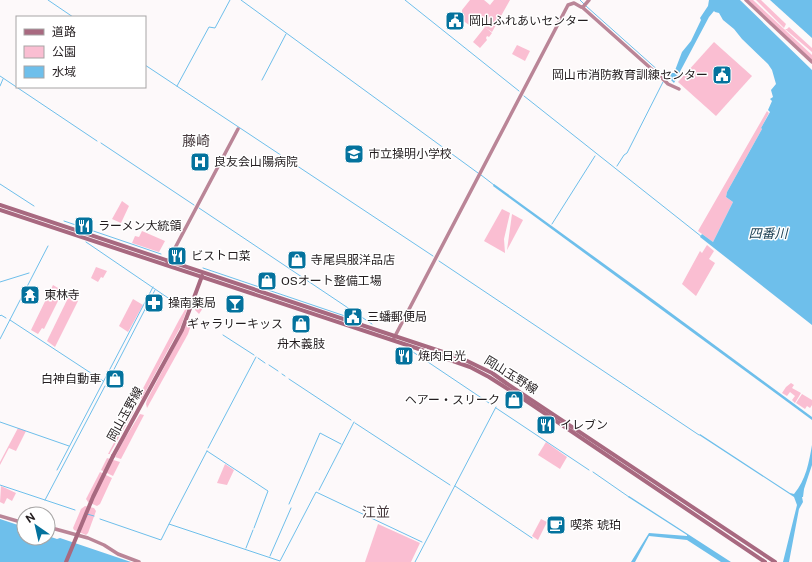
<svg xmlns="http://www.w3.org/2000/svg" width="812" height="562" viewBox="0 0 812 562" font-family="'Public Sans','Noto Sans JP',sans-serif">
  <rect width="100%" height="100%" fill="#fdf9fa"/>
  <g fill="#fabed2">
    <polygon points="470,0 484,0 490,5 494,0 510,0 492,32 477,22 472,27 462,20 463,18 462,17 462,10"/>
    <polygon points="748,0 753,0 812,55 812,60"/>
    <polygon points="756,0 761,0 786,24 784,28"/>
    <polygon points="485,27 492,33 489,37 487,36 486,38 487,40 480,48 473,42"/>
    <polygon points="789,27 812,48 812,52 785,29 787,29"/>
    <polygon points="714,42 752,76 716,116 678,82"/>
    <polygon points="517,45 530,51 525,61 512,54"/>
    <polygon points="767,111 769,113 761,128 762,129 727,192 726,197 733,202 713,242 698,231"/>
    <polygon points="122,201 129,206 121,223 112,219"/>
    <polygon points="502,209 510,213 504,239 505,253 484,241"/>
    <polygon points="512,214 523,220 507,250"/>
    <polygon points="142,231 165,241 159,252 132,243 135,236 139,237"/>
    <polygon points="707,245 714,251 709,259 715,263 696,296 682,284 700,251 702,253"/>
    <polygon points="96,267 107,271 103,278 101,277 98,282 91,278"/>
    <polygon points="53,285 63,291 44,329 42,328 38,334 31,330"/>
    <polygon points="69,296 78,301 55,347 47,341"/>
    <polygon points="202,298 207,302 199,314 195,310 200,299"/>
    <polygon points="133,299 143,305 128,332 119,326"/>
    <polygon points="190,301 181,326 142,398 138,400 139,396 179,320"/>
    <polygon points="190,318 190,328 188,334 147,408 146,404 147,400"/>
    <polygon points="791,383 794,385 792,388 801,393 795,403 792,400 795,396 790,392 787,396 782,393 786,387"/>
    <polygon points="802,394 812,400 812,405 810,408 807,406 805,409 796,403"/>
    <polygon points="133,407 134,411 110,453 110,454 108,454"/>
    <polygon points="140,414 144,415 121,459 115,457 124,440"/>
    <polygon points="18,428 26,431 16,451 9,448 0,465 0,462"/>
    <polygon points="546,442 567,457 560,469 538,455"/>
    <polygon points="107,458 120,462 113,476 101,470"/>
    <polygon points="225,464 234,470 227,485 217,483"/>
    <polygon points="100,472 112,478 100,504 97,506 88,502 86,499"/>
    <polygon points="1,486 16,493 12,501 7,498 4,504 0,502"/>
    <polygon points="85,506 94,508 96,511 88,533 86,535 74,530 73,528 81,509"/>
    <polygon points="541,519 547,522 538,540 532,536"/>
    <polygon points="378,524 420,543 411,562 365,562"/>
  </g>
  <g fill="#6ebfeb">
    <polygon points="709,0 740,0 812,70 812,325 700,237 702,234 713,242 733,202 726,197 727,192 762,129 761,128 770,112 768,110 772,101 770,99 773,97 771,90 776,84 772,70 768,64 742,39 734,29 723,20 719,13 715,12 714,11 709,17 674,83 669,78 671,73 674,73 682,52 691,41 701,20 700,18 708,6"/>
    <polygon points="770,0 812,0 812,38"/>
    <polygon points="494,184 640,290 812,417 812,420 493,186"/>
    <path d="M700,434L790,493L794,494C806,480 809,462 812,445V465L804,489L803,497H802L803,502L799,509L789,562H783L797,505L794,497L699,435Z"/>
    <polygon points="629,496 731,562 721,562 687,540 649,536 635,562 631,562 649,533 687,536 687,535 628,497"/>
    <polygon points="0,519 24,527 24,538 48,538 48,536 57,539 60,538 131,562 0,562"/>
  </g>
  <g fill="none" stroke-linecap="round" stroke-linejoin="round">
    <g stroke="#6ebfeb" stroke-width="1">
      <polyline points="48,0 73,17"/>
      <polyline points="241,0 478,173"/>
      <polyline points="405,0 519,91"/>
      <polyline points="580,0 584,4"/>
      <polyline points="586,6 660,72 670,77"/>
      <polyline points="145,65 433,256"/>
      <polyline points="0,76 97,141"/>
      <polyline points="262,80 286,34"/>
      <polyline points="0,86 3,79"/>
      <polyline points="177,86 209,27 215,28 230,0"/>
      <polyline points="524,96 702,237"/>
      <polyline points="101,143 194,205"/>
      <polyline points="617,166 624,155 627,153 663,82"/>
      <polyline points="481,175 494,185"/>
      <polyline points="0,184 34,206"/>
      <polyline points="199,208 372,324"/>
      <polyline points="64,221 161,254"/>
      <polyline points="552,224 595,156"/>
      <polyline points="86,242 177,304"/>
      <polyline points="439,261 699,435"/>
      <polyline points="203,268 345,316 346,315 349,309"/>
      <polyline points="0,282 29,273"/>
      <polyline points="0,316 1,315 6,318"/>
      <polyline points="10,320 103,381"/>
      <polyline points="223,335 254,355"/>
      <polyline points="0,339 48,246"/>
      <polyline points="413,352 492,405"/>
      <polyline points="258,358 265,363"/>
      <polyline points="269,365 278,371"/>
      <polyline points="282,374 285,376"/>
      <polyline points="289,379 351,420"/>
      <polyline points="108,381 155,290"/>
      <polyline points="496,408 589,470"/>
      <polyline points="0,422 69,446"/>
      <polyline points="355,423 450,485"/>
      <polyline points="208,448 256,357"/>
      <polyline points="207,451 268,491 254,528"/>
      <polyline points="57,470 153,287"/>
      <polyline points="593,472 629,497"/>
      <polyline points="0,485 75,510"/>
      <polyline points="455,486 532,538"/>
      <polyline points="319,490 354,422"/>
      <polyline points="45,500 105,386"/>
      <polyline points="289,504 320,433 341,444"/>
      <polyline points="87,514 94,516"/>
      <polyline points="100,519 161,540 169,524 280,561 316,492 422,542"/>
      <polyline points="169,524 207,451"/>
      <polyline points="246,548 253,530"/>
      <polyline points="270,556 291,508"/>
      <polyline points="415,562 496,407"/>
    </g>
    <g stroke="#ba8597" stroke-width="3.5">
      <polyline points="746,0 812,62"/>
      <polyline points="582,7 665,81 668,84 679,89"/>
      <polyline points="166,265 238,129"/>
      <polyline points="394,338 568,5 574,3 581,7 583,7 589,0"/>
      <polyline points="0,516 24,523"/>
      <polyline points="48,527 88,538 104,545 118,554 139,562"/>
    </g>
    <g stroke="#a86980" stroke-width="4">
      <polyline points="0,205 461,358 492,373 506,383 775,562"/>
      <polyline points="0,210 416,348 470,367 489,377 522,398 765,562"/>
      <polyline points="113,456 182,330 202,276"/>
    </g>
    <polyline stroke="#a86980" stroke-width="4" points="66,562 93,497 113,456"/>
  </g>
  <defs>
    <g id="civic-square" transform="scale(1)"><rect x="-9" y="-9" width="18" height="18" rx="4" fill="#04729d" stroke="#fff"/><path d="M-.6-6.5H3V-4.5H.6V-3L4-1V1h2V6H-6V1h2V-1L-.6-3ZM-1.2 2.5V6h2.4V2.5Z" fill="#fff"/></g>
    <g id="school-square" transform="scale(1)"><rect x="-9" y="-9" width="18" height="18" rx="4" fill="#04729d" stroke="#fff"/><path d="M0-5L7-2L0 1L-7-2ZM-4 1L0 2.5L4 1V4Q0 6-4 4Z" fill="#fff"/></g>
    <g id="hospital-square" transform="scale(1)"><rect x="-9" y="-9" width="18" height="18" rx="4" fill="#04729d" stroke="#fff"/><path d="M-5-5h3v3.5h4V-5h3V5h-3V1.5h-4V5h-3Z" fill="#fff"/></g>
    <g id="restaurant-square" transform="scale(1)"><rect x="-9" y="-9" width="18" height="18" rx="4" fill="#04729d" stroke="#fff"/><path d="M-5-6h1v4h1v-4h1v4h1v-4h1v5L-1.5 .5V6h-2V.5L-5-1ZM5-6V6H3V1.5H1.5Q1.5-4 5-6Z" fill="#fff"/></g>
    <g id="shop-square" transform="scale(1)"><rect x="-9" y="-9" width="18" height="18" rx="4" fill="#04729d" stroke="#fff"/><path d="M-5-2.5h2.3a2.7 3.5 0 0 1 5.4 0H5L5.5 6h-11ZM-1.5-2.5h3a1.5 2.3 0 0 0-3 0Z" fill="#fff"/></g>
    <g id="temple-square" transform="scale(1)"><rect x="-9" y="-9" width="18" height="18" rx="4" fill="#04729d" stroke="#fff"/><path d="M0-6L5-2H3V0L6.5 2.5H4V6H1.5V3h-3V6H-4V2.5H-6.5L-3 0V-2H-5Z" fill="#fff"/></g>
    <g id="pharmacy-square" transform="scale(1)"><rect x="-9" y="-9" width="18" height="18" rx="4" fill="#04729d" stroke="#fff"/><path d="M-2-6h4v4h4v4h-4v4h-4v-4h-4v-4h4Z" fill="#fff"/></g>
    <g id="bar-square" transform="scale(1)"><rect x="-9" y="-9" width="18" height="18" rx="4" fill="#04729d" stroke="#fff"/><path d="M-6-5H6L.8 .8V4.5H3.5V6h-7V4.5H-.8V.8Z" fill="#fff"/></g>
    <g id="cafe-square" transform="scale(1)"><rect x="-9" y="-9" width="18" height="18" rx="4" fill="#04729d" stroke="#fff"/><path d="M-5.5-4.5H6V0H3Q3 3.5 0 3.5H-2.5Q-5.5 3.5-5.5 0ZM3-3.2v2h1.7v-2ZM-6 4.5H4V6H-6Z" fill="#fff"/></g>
  </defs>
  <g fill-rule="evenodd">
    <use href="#civic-square" x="455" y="21"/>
    <use href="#civic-square" x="722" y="75"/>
    <use href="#school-square" x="354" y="154"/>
    <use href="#hospital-square" x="200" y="162"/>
    <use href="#restaurant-square" x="84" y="226"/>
    <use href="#restaurant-square" x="177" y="256"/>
    <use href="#shop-square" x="297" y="260"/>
    <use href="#shop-square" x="267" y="281"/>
    <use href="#temple-square" x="30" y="295"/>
    <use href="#pharmacy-square" x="154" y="303"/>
    <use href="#bar-square" x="235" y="304"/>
    <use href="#civic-square" x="353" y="317"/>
    <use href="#shop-square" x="301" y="324"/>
    <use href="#restaurant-square" x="404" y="356"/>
    <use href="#shop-square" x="115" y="379"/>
    <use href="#shop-square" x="514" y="400"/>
    <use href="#restaurant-square" x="546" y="425"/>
    <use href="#cafe-square" x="556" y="525"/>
  </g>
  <g text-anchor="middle" stroke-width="3" stroke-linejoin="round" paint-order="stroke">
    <g font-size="12" fill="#231d1f" stroke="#fff" text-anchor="start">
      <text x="469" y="25">岡山ふれあいセンター</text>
      <text x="708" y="79" text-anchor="end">岡山市消防教育訓練センター</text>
      <text x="368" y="158">市立操明小学校</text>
      <text x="214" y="166">良友会山陽病院</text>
      <text x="98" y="230">ラーメン大統領</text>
      <text x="191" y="260">ビストロ菜</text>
      <text x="311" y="264">寺尾呉服洋品店</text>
      <text x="281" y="285">OSオート整備工場</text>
      <text x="44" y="299">東林寺</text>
      <text x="168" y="307">操南薬局</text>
      <text x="367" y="321">三蟠郵便局</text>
      <text x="235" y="328" text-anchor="middle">ギャラリーキッス</text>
      <text x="301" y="348" text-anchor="middle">舟木義肢</text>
      <text x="418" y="360">焼肉日光</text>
      <text x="101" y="383" text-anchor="end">白神自動車</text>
      <text x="500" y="404" text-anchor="end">ヘアー・スリーク</text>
      <text x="560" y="429">イレブン</text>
      <text x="570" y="529">喫茶 琥珀</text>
    </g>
    <g font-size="12" fill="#231d1f" stroke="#fff">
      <text transform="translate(511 375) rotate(32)" y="4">岡山玉野線</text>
      <text transform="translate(125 414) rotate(-61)" y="4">岡山玉野線</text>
    </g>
    <g font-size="13" font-style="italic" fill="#1e4255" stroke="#fff">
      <text x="768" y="238">四番川</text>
    </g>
    <g font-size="14" fill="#483b3f" stroke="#fff">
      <text x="196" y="146">藤崎</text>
      <text x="376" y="517">江並</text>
    </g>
  </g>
  <rect x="16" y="16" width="130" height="72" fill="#ffffff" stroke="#a7a5a5"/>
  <rect x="24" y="29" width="20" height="6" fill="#a86980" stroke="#a7a5a5"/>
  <text x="52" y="36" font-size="12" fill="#231d1f">道路</text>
  <rect x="24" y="46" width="20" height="12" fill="#fabed2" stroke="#a7a5a5"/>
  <text x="52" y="56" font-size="12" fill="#231d1f">公園</text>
  <rect x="24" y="66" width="20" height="12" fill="#6ebfeb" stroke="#a7a5a5"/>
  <text x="52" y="76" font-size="12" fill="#231d1f">水域</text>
  <g transform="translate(36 526) rotate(326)"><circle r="19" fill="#ffffff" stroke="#a7a5a5"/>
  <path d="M0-3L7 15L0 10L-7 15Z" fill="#04729d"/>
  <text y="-6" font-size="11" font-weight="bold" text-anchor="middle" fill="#231d1f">N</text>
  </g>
</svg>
